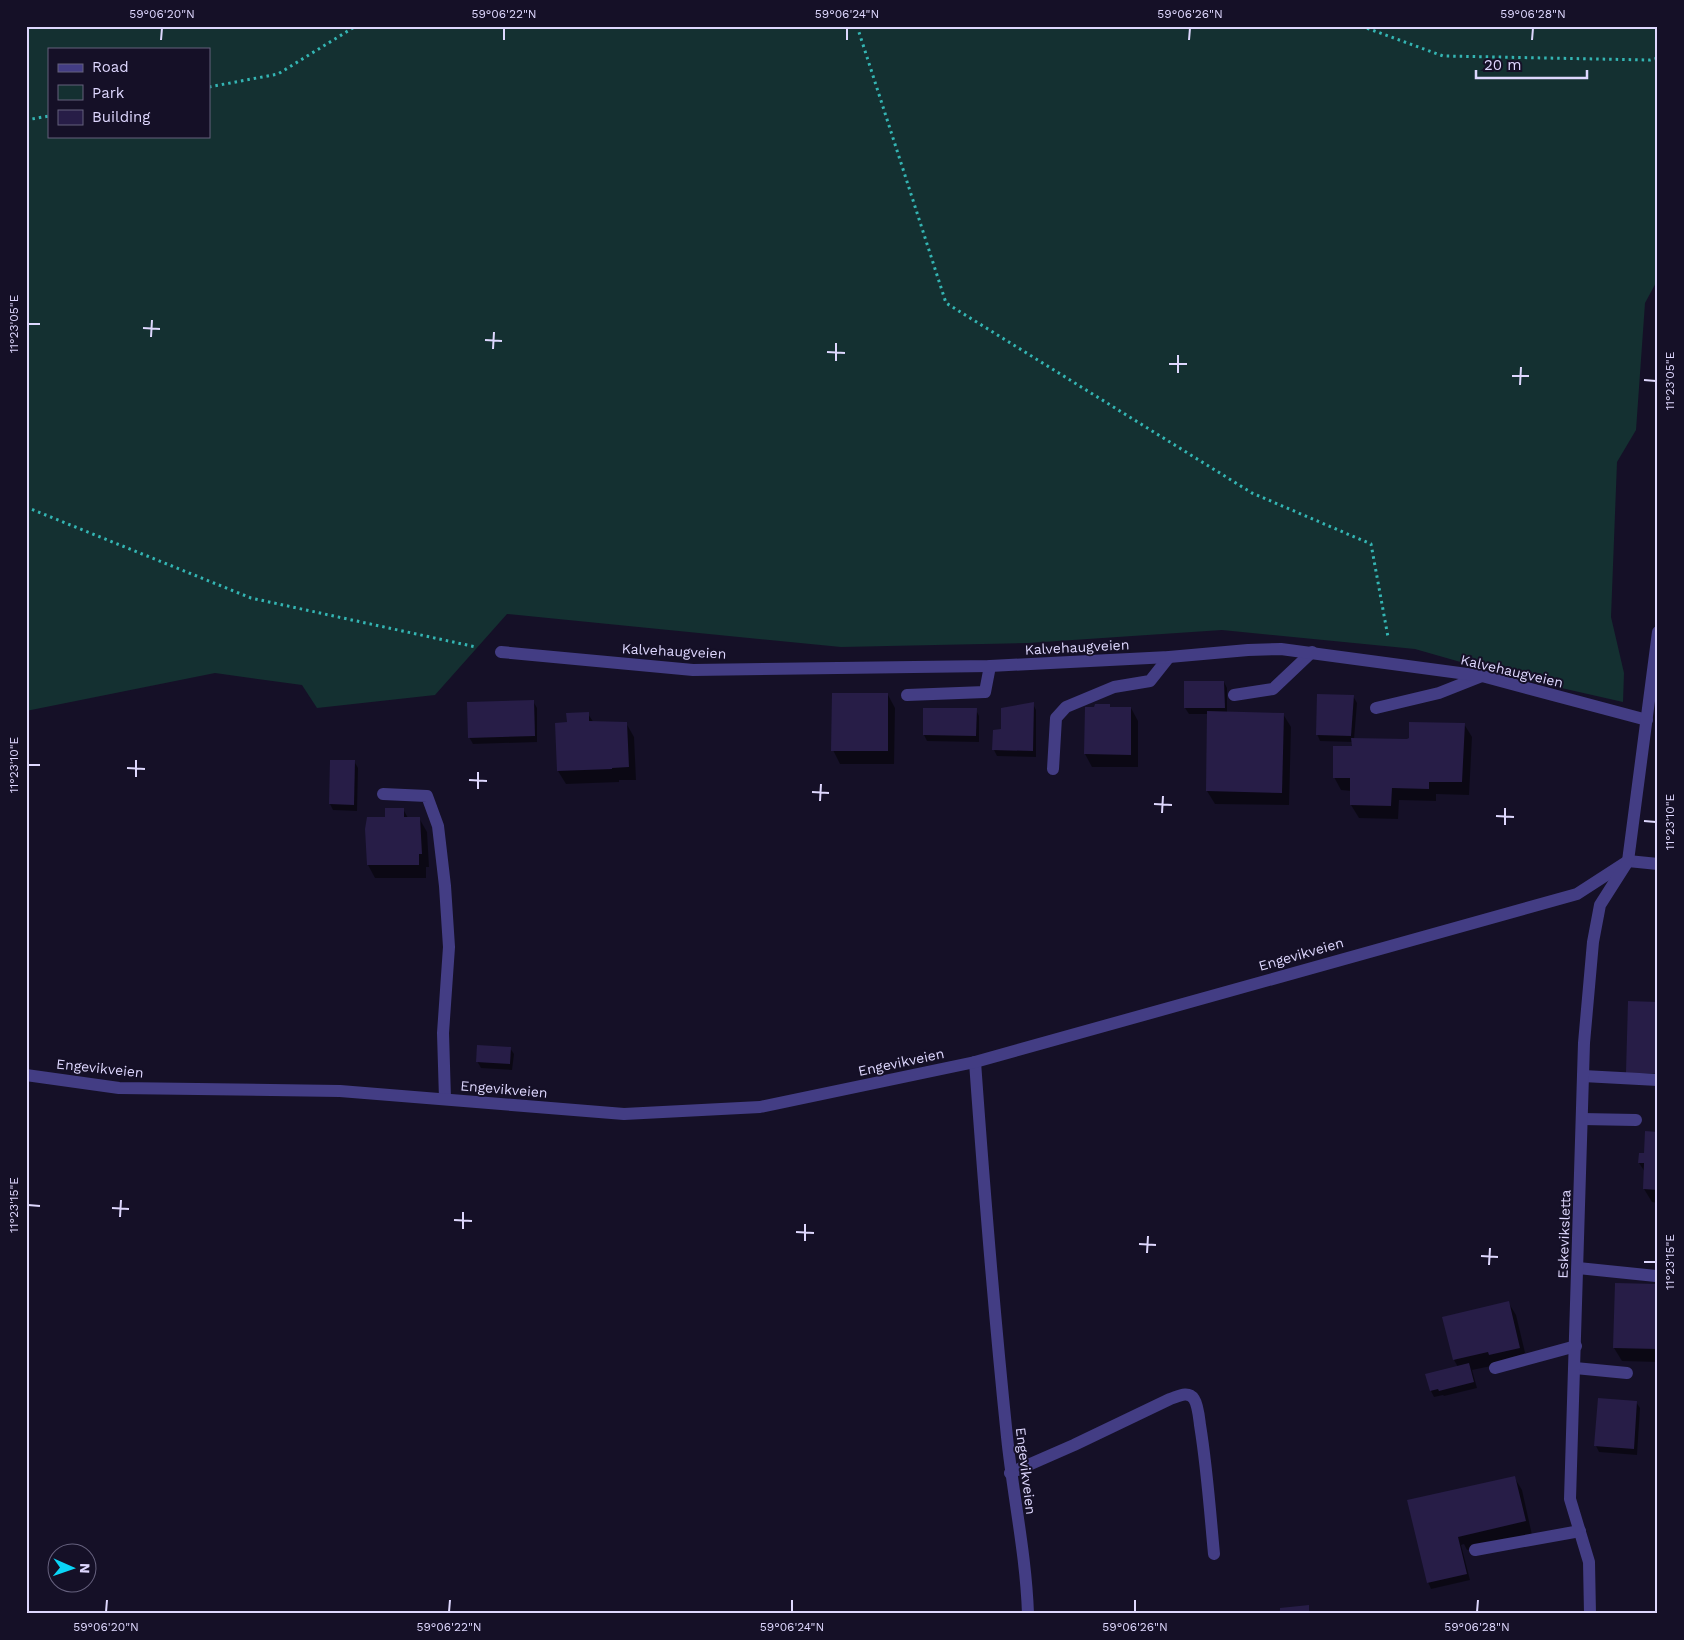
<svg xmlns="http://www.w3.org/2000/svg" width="1684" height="1640" viewBox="0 0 1684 1640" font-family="'Work Sans',sans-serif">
  <rect width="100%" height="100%" fill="#151027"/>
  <path fill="#143031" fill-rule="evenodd" d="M26,26H1658V279L1645,303L1636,430L1617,462L1611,617L1624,673L1623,702L1513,677L1415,649L1222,630L1028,643L841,647L507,614L435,695L317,708L302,685L215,673L26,711ZM49,49H209V136H49Z"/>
  <g fill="#0007">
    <polygon points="1224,682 1227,688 1227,713 1283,714 1291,727 1289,805 1215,804 1207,791 1208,714 1189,714 1185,708"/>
    <polygon points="888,695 895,708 894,764 840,764 833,750"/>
    <polygon points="1353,696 1357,703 1354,739 1407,740 1464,724 1472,737 1469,795 1436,794 1436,801 1399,800 1398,819 1359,818 1351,805 1352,791 1341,790 1334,777 1353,748 1353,742 1320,741 1317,734"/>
    <polygon points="533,701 537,708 537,742 473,744 469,737"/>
    <polygon points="1033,704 1036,710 1036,757 997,756 994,750 994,731 1002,731"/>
    <polygon points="1109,705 1111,708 1131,708 1138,721 1138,767 1092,767 1085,754"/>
    <polygon points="976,710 979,716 979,742 927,741 924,735"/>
    <polygon points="588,714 594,723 626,723 634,737 636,780 619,780 619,782 566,784 558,771 556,724 568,723"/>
    <polygon points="354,761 358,768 357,811 333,810 330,804"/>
    <polygon points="403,809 408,818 419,818 427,832 429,867 426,867 426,878 375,878 368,865"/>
    <polygon points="510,1048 514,1054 512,1070 481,1068 477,1061"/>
    <polygon points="1658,1133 1658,1203 1652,1202 1644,1189 1645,1172 1639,1163"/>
    <polygon points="1658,1286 1658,1362 1622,1361 1614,1348"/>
    <polygon points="1508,1302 1516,1315 1527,1361 1496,1365 1472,1370 1477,1388 1444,1396 1443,1395 1434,1397 1431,1391 1427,1375 1458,1367 1454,1360"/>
    <polygon points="1636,1402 1640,1408 1637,1455 1599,1452 1596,1446"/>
    <polygon points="1514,1477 1522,1490 1532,1535 1467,1550 1464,1544 1461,1545 1470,1580 1431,1589 1428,1582 1409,1501"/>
  </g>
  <g fill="#271d47">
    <polygon points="1184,681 1224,681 1225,708 1184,708"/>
    <polygon points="832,693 888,693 888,751 831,751"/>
    <polygon points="1317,694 1354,695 1351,736 1316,735"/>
    <polygon points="534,700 535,736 468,738 467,702"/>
    <polygon points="1034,702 1033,751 992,750 993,730 1001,729 1001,708"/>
    <polygon points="1095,704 1110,704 1110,707 1131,707 1131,755 1084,754 1085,707 1094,707"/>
    <polygon points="923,708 977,708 976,736 923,735"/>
    <polygon points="1207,711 1284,713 1282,793 1206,791"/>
    <polygon points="589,712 589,721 627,722 629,767 612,768 612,769 557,771 555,723 567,722 566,713"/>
    <polygon points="1409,722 1465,723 1462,782 1429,782 1429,789 1392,788 1391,806 1350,805 1350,778 1333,778 1333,746 1352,746 1351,738 1407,739 1409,738"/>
    <polygon points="330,760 355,760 354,805 329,804"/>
    <polygon points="385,808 404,808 404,817 420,817 422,854 419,854 419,865 367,865 365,829 367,817 385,817"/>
    <polygon points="1628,1001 1658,1002 1658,1073 1626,1073"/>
    <polygon points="477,1045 511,1047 510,1064 476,1062"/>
    <polygon points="1645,1131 1658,1132 1658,1190 1643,1189 1644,1163 1638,1163 1639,1153 1644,1153"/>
    <polygon points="1615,1283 1658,1284 1658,1349 1613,1348"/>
    <polygon points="1509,1301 1520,1348 1489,1355 1488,1352 1453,1360 1442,1317"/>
    <polygon points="1469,1363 1474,1382 1439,1391 1438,1389 1430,1391 1425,1374"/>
    <polygon points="1598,1398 1637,1401 1634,1449 1594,1446"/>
    <polygon points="1515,1476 1526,1521 1458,1537 1467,1574 1427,1583 1407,1500"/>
    <polygon points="1309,1605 1309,1614 1280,1614 1280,1608"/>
    <polygon points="1332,1611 1333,1614 1319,1614 1319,1612"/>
  </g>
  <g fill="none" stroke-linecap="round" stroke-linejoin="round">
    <g stroke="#34b5b3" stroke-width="3" stroke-dasharray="2.5 4" stroke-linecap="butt">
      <polyline points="857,26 946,303 1252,493 1371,544 1388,637"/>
      <polyline points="1361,26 1443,56 1650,60 1658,58"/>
      <polyline points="209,87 278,74 356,26"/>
      <polyline points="26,120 49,116"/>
      <polyline points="26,507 251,598 476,647"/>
    </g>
    <g stroke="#433d84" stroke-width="12">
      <polyline points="907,695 985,692 990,666"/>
      <polyline points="1234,695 1273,689 1312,652"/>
      <polyline points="1376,708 1439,693 1482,676"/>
      <polyline points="1053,769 1056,718 1066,707 1114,687 1150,681 1169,657"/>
      <polyline points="383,794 427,796 438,826 445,886 449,947 443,1033 445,1099"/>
      <polyline points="1583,1076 1658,1080"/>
      <polyline points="1582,1119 1636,1120"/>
      <polyline points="1578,1268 1656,1276"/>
      <polyline points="1495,1368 1576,1346"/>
      <polyline points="1575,1368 1627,1373"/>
      <path d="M1010,1473L1074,1445L1170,1399C1177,1397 1188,1390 1194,1399C1198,1405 1199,1417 1200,1425C1207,1468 1210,1511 1214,1554"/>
      <polyline points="1475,1550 1580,1531"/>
    </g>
    <g stroke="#433d84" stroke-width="12">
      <polyline points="501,652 693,670 990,666 1169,657 1248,650 1281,649 1482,676 1647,720"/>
      <polyline points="1628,861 1658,864"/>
      <path d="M975,1062C984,1187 994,1312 1007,1437C1013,1496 1026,1554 1028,1614"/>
      <polyline points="26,1075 119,1088 340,1091 624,1114 760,1107 975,1062 1577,894 1628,861"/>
      <polyline points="1590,1614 1589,1562 1570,1499 1584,1043 1593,942 1600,905 1628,861 1658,632"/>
    </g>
  </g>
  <path fill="none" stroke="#ded7fe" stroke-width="2" d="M161,40L162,28M504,40V28M847,40V28M1189,40L1190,28M1532,40L1533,28M28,324H40M143,328L160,329M151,337L152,320M485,340L502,341M493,349L494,332M827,352L845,353M836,361V343M1169,364H1187M1178,373V355M1512,376H1529M1644,380L1656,381M1520,385L1521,367M28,765H40M127,768L145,769M136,777V760M469,780L487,781M478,789V772M812,792L829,793M820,801L821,784M1154,804L1172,805M1162,813L1163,796M1496,816L1514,817M1644,821L1656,822M1505,825V808M28,1205L40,1206M112,1208L129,1209M120,1217L121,1200M454,1220L472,1221M463,1229V1212M796,1232L814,1233M805,1241V1224M1139,1244L1156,1245M1147,1253L1148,1236M1481,1256L1498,1257M1644,1262H1656M1489,1265L1490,1248M106,1612L107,1600M449,1612L450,1600M792,1612V1600M1135,1612V1600M1477,1612L1478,1600"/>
  <g text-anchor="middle" stroke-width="4" stroke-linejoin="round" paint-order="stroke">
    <g font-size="14" fill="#ded7fe" stroke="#151027">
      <text transform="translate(1077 647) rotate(-3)" y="5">Kalvehaugveien</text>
      <text transform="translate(674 651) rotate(3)" y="5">Kalvehaugveien</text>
      <text transform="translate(1512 671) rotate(13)" y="5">Kalvehaugveien</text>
      <text transform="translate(1301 954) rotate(-16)" y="5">Engevikveien</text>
      <text transform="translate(901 1062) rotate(-12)" y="5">Engevikveien</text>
      <text transform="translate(100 1068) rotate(6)" y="5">Engevikveien</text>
      <text transform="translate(504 1089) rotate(5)" y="5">Engevikveien</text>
      <text transform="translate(1564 1234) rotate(-88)" y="5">Eskeviksletta</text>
      <text transform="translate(1026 1471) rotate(83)" y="5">Engevikveien</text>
    </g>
  </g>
  <rect width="1684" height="1640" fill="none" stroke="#151027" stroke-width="55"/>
  <rect x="48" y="48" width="162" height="90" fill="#151027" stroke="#65607d"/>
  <rect x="58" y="64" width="25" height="8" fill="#433d84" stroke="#65607d"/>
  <text x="92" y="72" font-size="15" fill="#ded7fe">Road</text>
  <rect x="58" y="85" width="25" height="15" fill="#143031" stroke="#65607d"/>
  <text x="92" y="98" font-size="15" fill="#ded7fe">Park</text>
  <rect x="58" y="110" width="25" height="15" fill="#271d47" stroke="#65607d"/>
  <text x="92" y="122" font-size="15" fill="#ded7fe">Building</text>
  <g transform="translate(72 1568) rotate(92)"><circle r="24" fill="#151027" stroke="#65607d"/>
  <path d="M0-4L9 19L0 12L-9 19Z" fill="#0ad5f7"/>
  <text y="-8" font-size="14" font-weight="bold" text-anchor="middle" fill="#ded7fe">N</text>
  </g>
  <path d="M1476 70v8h111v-8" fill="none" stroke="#ded7fe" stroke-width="2.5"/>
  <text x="1484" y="70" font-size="15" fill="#ded7fe" stroke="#151027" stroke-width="4" paint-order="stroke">20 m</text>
  <rect x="28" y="28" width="1628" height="1584" fill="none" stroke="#ded7fe" stroke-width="2"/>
  <g font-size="12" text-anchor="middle" fill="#ded7fe">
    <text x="162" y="18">59°06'20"N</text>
    <text x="504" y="18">59°06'22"N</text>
    <text x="847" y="18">59°06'24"N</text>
    <text x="1190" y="18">59°06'26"N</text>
    <text x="1533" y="18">59°06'28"N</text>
    <text transform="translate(14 324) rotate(-90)" y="4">11°23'05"E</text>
    <text transform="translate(1670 381) rotate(-90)" y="4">11°23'05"E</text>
    <text transform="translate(14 765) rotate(-90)" y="4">11°23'10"E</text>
    <text transform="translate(1670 822) rotate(-90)" y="4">11°23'10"E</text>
    <text transform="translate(14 1205) rotate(-90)" y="4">11°23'15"E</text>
    <text transform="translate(1670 1262) rotate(-90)" y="4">11°23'15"E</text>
    <text x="106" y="1631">59°06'20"N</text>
    <text x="449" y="1631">59°06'22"N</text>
    <text x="792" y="1631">59°06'24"N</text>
    <text x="1135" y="1631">59°06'26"N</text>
    <text x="1477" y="1631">59°06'28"N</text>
  </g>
</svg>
